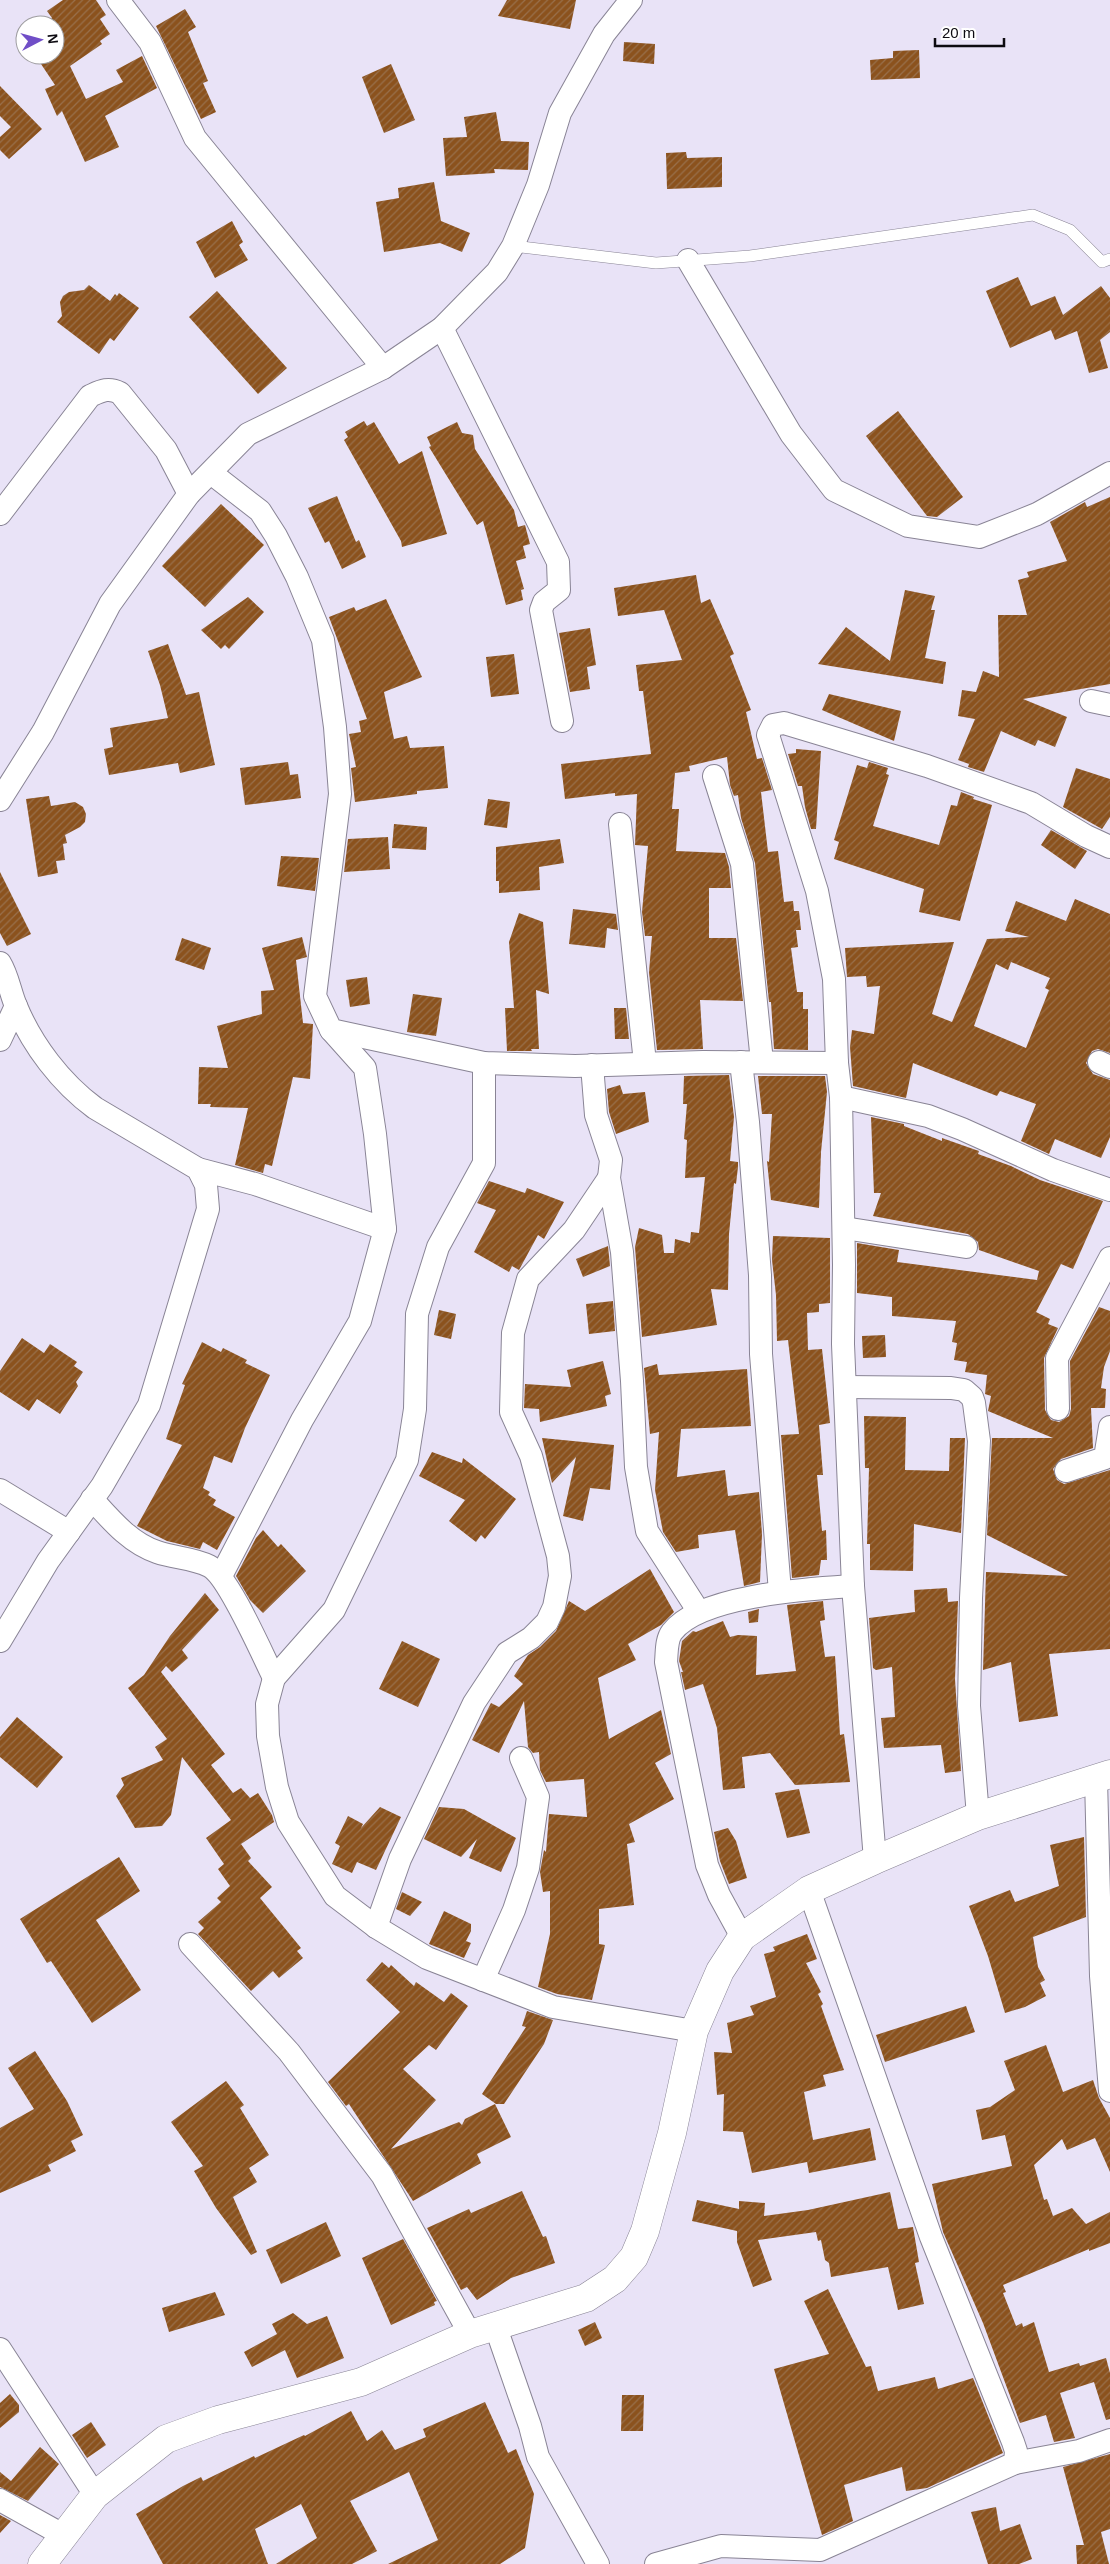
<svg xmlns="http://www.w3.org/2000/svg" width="1110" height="2564" viewBox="0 0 1110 2564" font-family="Arial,sans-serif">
  <defs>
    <pattern id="building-hatch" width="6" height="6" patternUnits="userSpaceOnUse" patternTransform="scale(1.25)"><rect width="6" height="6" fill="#8b521d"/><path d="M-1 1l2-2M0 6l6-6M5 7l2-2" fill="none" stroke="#98704c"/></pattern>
  </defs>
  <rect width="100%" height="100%" fill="#e9e3f7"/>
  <g fill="url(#building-hatch)" fill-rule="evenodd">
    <polygon points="63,0 96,0 106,15 100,19 110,34 100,41 102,44 70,66 86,99 123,82 116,70 142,56 157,88 105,116 119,147 85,162 62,111 57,116 45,89 55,85 35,55 55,55 55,25 52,25 49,21 52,18 47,11"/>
    <polygon points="507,0 576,0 570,29 498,16"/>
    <polygon points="185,9 196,27 188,32 208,81 203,83 216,112 201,119 156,26"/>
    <polygon points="624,42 655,44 654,64 623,61"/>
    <polygon points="919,50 920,78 871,80 870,60 893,58 893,51"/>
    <polygon points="391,64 415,120 384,133 362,77"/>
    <polygon points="0,86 42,129 9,159 0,150 0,137 11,127 0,116"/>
    <polygon points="496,112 501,141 529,142 528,170 494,169 495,173 446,176 443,138 467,137 464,117"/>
    <polygon points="686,152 687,158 722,157 722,187 667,189 666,153"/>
    <polygon points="434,182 441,221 470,233 462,252 440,243 384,252 376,202 399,198 398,188"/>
    <polygon points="232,221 243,242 239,245 248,260 215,278 196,242"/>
    <polygon points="1018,277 1031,306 1055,296 1063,315 1101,286 1110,298 1110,332 1100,340 1108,368 1089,373 1077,331 1055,340 1051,330 1010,348 986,291"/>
    <polygon points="89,285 110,301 115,294 117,296 119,293 139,308 114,341 110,338 99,354 57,322 62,316 60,302 63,296 69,292 84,290"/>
    <polygon points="217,291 287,368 258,394 189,317"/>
    <polygon points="898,411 963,497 937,517 927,516 866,436"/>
    <polygon points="364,421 367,426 374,422 399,464 422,451 447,534 402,547 401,541 344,440 348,437 345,432"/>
    <polygon points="457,422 462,433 473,435 475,449 514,510 518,527 525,525 530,544 523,546 526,558 516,561 524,589 521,590 523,600 506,605 483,521 477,525 429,447 431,446 427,437"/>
    <polygon points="337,496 356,542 359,540 366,557 342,569 329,541 325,543 308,508"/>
    <polygon points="1110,497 1110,684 1023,699 1067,717 1055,747 1038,740 1035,746 1001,731 984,772 968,767 969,764 958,760 975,719 958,716 962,690 976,692 983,671 999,677 998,615 1027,615 1018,580 1029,577 1027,572 1067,561 1050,522 1085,502 1087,507"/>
    <polygon points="221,504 264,545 205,607 162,566"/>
    <polygon points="696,575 701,603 710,599 734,654 730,656 751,710 746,712 757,759 762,758 772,790 761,792 768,852 778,851 784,902 793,901 794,911 799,911 801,930 796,930 798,947 791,948 797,992 803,992 803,1009 808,1009 808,1050 774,1049 771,1002 769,1002 755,863 741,818 738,795 734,796 730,785 727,757 689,766 690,771 675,773 672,809 679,809 676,851 725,853 729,867 731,888 709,888 709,938 736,938 743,1001 700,1000 703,1049 657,1050 649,972 652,936 645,936 642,912 648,846 635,845 637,794 615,796 615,793 565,799 561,764 651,754 643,691 639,691 636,665 682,660 664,610 618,616 614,588"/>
    <polygon points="905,590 935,596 931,610 935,610 925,658 946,662 943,684 818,664 846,627 890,661"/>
    <polygon points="248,597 264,612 229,649 225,645 221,649 201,630"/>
    <polygon points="386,599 422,677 384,692 394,739 407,736 410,748 444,746 448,788 417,791 417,794 355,802 351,768 356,767 349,734 361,732 359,721 367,719 329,617 354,607 356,611"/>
    <polygon points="590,628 596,665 587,667 590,689 570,692 559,633"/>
    <polygon points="168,644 186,695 199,692 215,765 180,773 178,763 109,775 104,749 113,747 110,728 168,718 160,685 148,651"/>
    <polygon points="514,654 519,694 491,697 486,657"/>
    <polygon points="829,694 901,711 894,741 822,710"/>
    <polygon points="796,749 821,751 816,829 811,829 805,807 802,786 798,786 788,754 796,753"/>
    <polygon points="288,762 290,775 298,774 301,798 245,805 240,768"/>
    <polygon points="869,762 888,768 886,774 889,775 873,826 939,845 951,805 957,806 961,792 974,797 973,799 992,805 960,921 919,912 924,889 834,859 839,842 834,840 857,765 867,768"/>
    <polygon points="1076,768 1110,779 1110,817 1102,829 1063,807"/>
    <polygon points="49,796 51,806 75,802 83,807 86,814 85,822 80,827 65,835 67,843 63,844 65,860 56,861 58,873 38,877 26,799"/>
    <polygon points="488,799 510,802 507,828 484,825"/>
    <polygon points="394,824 427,827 426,850 392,848"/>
    <polygon points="1051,830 1087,851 1075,869 1041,845"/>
    <polygon points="388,837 390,869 344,872 348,839"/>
    <polygon points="560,839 564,863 539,867 540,890 499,893 499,881 496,881 496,847"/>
    <polygon points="281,856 319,858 315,891 277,886"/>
    <polygon points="0,872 31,934 7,946 0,933"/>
    <path d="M1075,899L1110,914V1053L1098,1049L1092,1051L1086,1063L1093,1074L1110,1080V1137L1101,1158L1055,1139L1049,1154L1021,1141L1036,1104L1000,1091L997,1096L913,1063L906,1098L853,1086L850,1047L852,1030L874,1034L880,986L867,987L866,976L847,977L845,948L954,942L932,1014L952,1022L987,939L1029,937L1005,931L1016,901L1066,921ZM1011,962L1050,978L1045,988L1049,990L1026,1048L974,1026L996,964L1008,970Z"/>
    <polygon points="573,909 616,914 618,930 607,928 605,948 569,944"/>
    <polygon points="519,913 543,922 549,994 536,990 539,1049 531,1049 532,1051 507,1051 505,1008 514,1008 509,942"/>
    <polygon points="302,937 307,957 296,960 303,1023 313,1024 310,1079 293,1077 272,1166 265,1164 263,1173 235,1165 248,1108 210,1107 211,1104 198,1104 199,1067 228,1068 217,1026 262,1014 261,991 274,990 262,948"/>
    <polygon points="182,938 211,948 204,970 175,960"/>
    <polygon points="367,977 370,1004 350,1007 346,980"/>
    <polygon points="413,994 442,998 436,1036 407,1032"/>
    <polygon points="614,1008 626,1008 629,1039 615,1039"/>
    <polygon points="729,1075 734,1117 730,1161 738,1162 738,1167 736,1184 734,1183 729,1234 728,1290 711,1289 717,1325 642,1337 635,1247 639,1228 662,1235 664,1253 674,1253 675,1239 690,1243 691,1232 699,1233 705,1177 685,1178 687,1140 684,1139 687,1104 683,1104 684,1076"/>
    <polygon points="758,1076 825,1076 827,1092 821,1152 819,1208 771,1200 767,1161 769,1162 772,1114 762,1114"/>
    <polygon points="620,1085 623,1094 645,1092 649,1122 616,1134 609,1112 607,1089"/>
    <polygon points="871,1117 904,1124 904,1126 942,1141 942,1138 976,1150 979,1151 978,1154 1011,1166 1040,1180 1103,1201 1073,1269 1061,1264 1036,1312 1050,1319 1048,1324 1058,1328 1044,1358 1045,1410 1051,1420 1059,1422 1069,1416 1071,1409 1070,1361 1099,1307 1110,1311 1110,1351 1104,1367 1101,1388 1106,1389 1105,1408 1091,1408 1093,1448 1061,1459 1053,1469 1057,1480 1064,1484 1110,1470 1110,1649 1049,1654 1058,1716 1019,1722 1011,1662 983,1670 986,1572 1068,1576 987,1535 992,1438 1053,1438 988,1411 991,1396 985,1394 987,1375 965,1372 967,1362 954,1360 957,1343 952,1342 956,1321 892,1316 892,1297 857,1293 857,1243 899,1250 897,1262 1037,1280 1039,1271 979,1250 978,1242 968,1234 873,1216 881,1193 874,1193"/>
    <polygon points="489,1181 525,1193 527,1188 564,1202 544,1239 538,1235 519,1270 512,1266 509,1272 474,1252 496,1210 477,1203"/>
    <polygon points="773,1236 830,1238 830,1303 819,1304 819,1312 807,1313 808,1350 822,1349 830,1423 819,1425 823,1475 817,1475 822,1531 826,1530 827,1560 821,1560 819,1575 792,1578 781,1435 799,1434 788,1340 777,1341 776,1295 772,1260"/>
    <polygon points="608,1246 610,1266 583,1277 576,1259"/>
    <polygon points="613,1301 615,1331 589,1334 586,1304"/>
    <polygon points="439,1310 456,1314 451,1339 434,1335"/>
    <polygon points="885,1335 886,1357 863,1358 862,1336"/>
    <polygon points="22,1338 44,1353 50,1344 77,1362 74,1366 83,1372 76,1382 78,1386 60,1414 37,1399 29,1411 0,1392 0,1371"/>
    <polygon points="202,1342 221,1352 223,1348 247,1360 245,1363 270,1375 245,1428 232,1463 214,1456 203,1488 210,1492 208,1495 216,1500 213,1505 235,1517 217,1550 203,1542 200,1549 167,1541 137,1526 182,1445 166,1439 185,1385 182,1384"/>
    <polygon points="603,1361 611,1394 605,1396 607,1406 540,1422 539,1409 524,1408 525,1384 571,1387 567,1370"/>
    <polygon points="657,1364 659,1375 747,1369 751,1426 681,1429 677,1477 725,1470 728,1496 759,1492 762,1534 760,1582 744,1586 735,1530 698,1535 699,1548 676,1552 663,1532 655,1490 659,1432 650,1434 644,1368"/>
    <polygon points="864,1416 906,1417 905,1470 949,1471 950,1438 965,1438 961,1533 914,1524 913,1571 870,1570 870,1544 867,1544 869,1468 865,1468"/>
    <polygon points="542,1438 614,1445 610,1490 590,1488 583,1521 563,1516 576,1457 552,1483"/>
    <polygon points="432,1452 462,1463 463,1458 516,1499 485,1539 481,1535 476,1542 449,1521 465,1500 419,1476"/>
    <polygon points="263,1530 278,1547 281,1544 306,1571 263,1613 250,1600 236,1576 256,1538"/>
    <polygon points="650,1569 674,1612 661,1625 628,1644 636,1660 598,1678 609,1739 661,1710 671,1754 655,1763 674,1799 629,1824 635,1842 627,1844 634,1905 599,1909 599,1944 605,1945 592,2000 557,1994 538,1987 550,1934 550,1891 543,1892 540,1872 544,1850 546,1852 549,1814 587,1817 584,1779 546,1782 540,1770 539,1752 533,1753 528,1747 524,1701 499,1753 472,1740 491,1703 499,1707 523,1684 514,1676 528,1655 540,1647 556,1631 569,1601 585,1611"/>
    <polygon points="947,1588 948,1602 958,1601 955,1679 961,1771 945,1773 941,1745 884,1748 881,1718 895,1717 892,1667 876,1670 873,1668 869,1618 915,1612 914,1590"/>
    <polygon points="205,1593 219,1610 182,1650 188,1658 172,1672 166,1666 161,1672 225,1754 211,1765 233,1793 241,1788 250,1798 258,1793 272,1815 274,1822 241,1844 251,1858 248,1861 272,1887 260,1898 301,1948 297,1951 303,1958 279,1978 273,1971 251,1991 198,1934 204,1928 198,1922 221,1902 217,1898 230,1886 218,1869 224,1864 206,1838 231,1820 182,1757 171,1815 162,1826 135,1828 116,1796 124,1785 121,1778 163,1760 155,1747 167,1739 128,1688 144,1675 170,1636"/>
    <polygon points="823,1601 825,1620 820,1621 825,1657 835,1656 840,1735 844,1734 850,1782 795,1785 770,1753 742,1757 745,1788 723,1790 717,1728 703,1684 685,1690 681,1672 683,1672 679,1661 682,1641 693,1631 696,1632 723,1621 730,1637 738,1635 757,1636 756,1675 796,1671 787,1605"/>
    <polygon points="759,1609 758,1622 749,1623 748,1612"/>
    <polygon points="402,1641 440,1659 418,1707 379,1689"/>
    <polygon points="17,1717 63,1757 37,1788 0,1757 0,1737"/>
    <polygon points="799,1789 810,1833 787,1838 775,1793"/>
    <polygon points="380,1807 401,1817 376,1870 357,1862 352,1873 332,1864 340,1846 335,1843 348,1816 363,1824 361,1828"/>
    <polygon points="439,1807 464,1809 516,1838 501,1872 469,1858 477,1839 461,1857 424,1839"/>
    <polygon points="728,1828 736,1841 747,1878 729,1884 720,1861 714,1832"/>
    <polygon points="1084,1837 1086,1917 1033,1937 1038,1967 1045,1980 1040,1983 1046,1996 1025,2007 1005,2013 988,1956 969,1906 1010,1890 1015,1902 1059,1886 1050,1845"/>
    <polygon points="119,1857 140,1891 96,1920 141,1990 92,2023 51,1961 47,1963 20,1919"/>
    <polygon points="402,1892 422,1902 410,1916 396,1909"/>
    <polygon points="444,1911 471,1924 471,1931 466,1941 471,1943 464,1958 429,1944"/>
    <polygon points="807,1934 817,1959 806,1963 821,1992 818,1994 823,2004 821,2006 844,2070 823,2075 826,2086 804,2092 813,2140 870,2128 876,2160 809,2173 807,2162 752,2173 743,2132 723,2131 724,2094 717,2095 714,2052 732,2053 727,2023 754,2015 750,2006 776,1997 764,1954 775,1951 773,1947"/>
    <polygon points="382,1962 389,1968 391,1965 414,1986 416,1982 444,2002 451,1993 468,2006 436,2050 429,2045 403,2069 436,2100 391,2149 459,2122 462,2125 465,2119 495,2104 511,2137 477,2154 481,2163 413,2201 349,2104 346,2106 328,2082 400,2012 366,1980"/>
    <polygon points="966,2006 975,2032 885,2062 876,2035"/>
    <polygon points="527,2011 553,2020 544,2044 504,2104 496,2104 482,2094 526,2027 522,2026"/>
    <polygon points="1046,2045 1063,2092 1093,2080 1099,2098 1110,2118 1110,2172 1095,2138 1067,2150 1062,2139 1034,2165 1044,2200 1047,2199 1053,2216 1072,2208 1086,2224 1110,2212 1110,2243 1089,2251 1089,2249 1003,2285 1006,2292 1003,2293 1016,2326 1022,2323 1023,2327 1034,2322 1049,2372 1079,2363 1080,2366 1106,2358 1110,2373 1110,2419 1106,2420 1094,2382 1060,2393 1075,2438 1054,2442 1046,2415 1020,2423 983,2323 943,2232 932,2184 1012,2166 1005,2135 982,2140 976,2110 990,2107 1015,2090 1004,2061"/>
    <polygon points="35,2051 67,2101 83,2135 71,2141 76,2151 48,2165 51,2171 0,2193 0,2128 34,2109 8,2068"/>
    <polygon points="226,2081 244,2105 240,2108 269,2155 249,2168 257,2182 233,2197 257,2252 251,2255 216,2208 194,2171 203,2166 171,2122"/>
    <polygon points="522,2191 543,2237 546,2236 555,2263 511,2278 477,2300 467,2287 461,2290 427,2228 469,2209 471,2213"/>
    <polygon points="890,2192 898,2229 913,2227 919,2262 915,2263 924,2304 898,2310 888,2267 831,2277 829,2263 825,2260 821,2240 818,2241 816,2232 758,2240 772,2280 753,2287 737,2242 737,2231 692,2221 697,2200 739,2209 739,2201 765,2203 764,2216 808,2210"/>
    <polygon points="326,2222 341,2256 281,2284 266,2250"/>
    <polygon points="403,2239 437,2301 434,2302 435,2305 391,2325 362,2258"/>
    <polygon points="828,2289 866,2367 871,2366 878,2391 935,2377 938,2389 973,2378 1003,2453 927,2488 906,2491 902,2467 844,2485 853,2521 822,2535 774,2369 829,2354 804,2301"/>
    <polygon points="215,2292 225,2315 169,2332 162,2308"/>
    <polygon points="293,2313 307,2324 327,2316 344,2358 297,2378 285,2350 252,2367 244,2352 277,2334 272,2324"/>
    <polygon points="595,2322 602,2338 585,2346 578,2330"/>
    <polygon points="10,2394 19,2405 19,2412 0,2428 0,2403"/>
    <polygon points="622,2395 644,2395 643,2431 621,2431"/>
    <polygon points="485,2402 508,2453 516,2449 534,2494 525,2548 500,2564 388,2564 438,2540 409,2472 350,2501 377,2551 352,2564 276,2564 317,2538 301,2504 255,2529 268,2564 163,2564 136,2514 183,2486 201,2477 203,2481 254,2456 255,2458 304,2435 305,2436 351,2411 367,2441 382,2430 395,2450 426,2437 423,2429"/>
    <polygon points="91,2422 106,2445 87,2458 72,2435"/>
    <polygon points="40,2447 59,2464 28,2501 0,2487 0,2472 11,2481"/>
    <polygon points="1110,2454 1110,2529 1101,2532 1109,2564 1077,2564 1076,2545 1084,2545 1063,2467"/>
    <polygon points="996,2507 1000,2531 1020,2524 1032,2559 1019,2564 988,2564 971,2512"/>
    <polygon points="0,2515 11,2521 0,2533"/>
  </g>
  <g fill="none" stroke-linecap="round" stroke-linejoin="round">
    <g stroke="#898495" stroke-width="12">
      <polyline id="lane" points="513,246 656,263 750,256 1033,215 1070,230 1102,262 1110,259"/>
    </g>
    <g stroke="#898495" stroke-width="24">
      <g id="street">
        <polyline points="118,0 150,42 195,138 383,368"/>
        <polyline points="688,260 791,434 834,490 908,526 979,537 1037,514 1110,473"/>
        <polyline points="442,328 558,562 559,590 544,602 541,610 562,721"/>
        <polyline points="211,473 260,511 276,536 297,577 323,640 335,727 340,794 315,996 331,1030 484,1063 575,1066 703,1062 837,1063"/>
        <path d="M0,514L90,396C101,391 108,387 120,393L166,450L189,494"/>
        <polyline points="1091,701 1110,705"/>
        <polyline points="714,776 742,864 762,1062"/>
        <polyline points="0,800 43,732 110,604 189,494 248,434 383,368 442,328 497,272 513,246 538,185 560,113 604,34 631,0"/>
        <polyline points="620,824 645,1063"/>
        <path d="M0,963C8,976 10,992 16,1006C32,1045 61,1083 95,1108L198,1169L206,1185L208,1209L149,1405L102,1486L48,1561L0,1641"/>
        <polyline points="0,1040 16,1006"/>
        <polyline points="741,1062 748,1122 760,1275 761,1354 780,1592"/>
        <polyline points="1099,1062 1110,1067"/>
        <polyline points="484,1063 484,1163 438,1247 417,1314 415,1409 407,1460 334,1610 274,1678 267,1704 268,1736 277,1787 288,1822 335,1896 376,1927 427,1958 553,2007 694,2031"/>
        <polyline points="592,1065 596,1115 611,1160 609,1178 622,1252 632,1381 636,1467 647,1531 699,1612"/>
        <polyline points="841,1097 928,1116 962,1129 1053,1170 1110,1190"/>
        <polyline points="198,1169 255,1184 385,1229"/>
        <polyline points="844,1228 966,1247"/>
        <polyline points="845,1387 951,1388 964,1390 972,1397 974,1403 979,1441 971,1598 969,1706 978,1816"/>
        <polyline points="1058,1409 1057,1358 1110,1258"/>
        <polyline points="1066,1471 1105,1458 1110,1427"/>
        <polyline points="0,1490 69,1532"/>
        <path d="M92,1499C111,1520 130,1543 157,1552C174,1558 193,1558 209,1566C228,1575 263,1656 274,1678"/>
        <polyline points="221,1576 302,1420 360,1321 385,1229 375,1134 365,1068 331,1030"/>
        <polyline points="1096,1779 1101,1976 1110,2091"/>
        <polyline points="875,1860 853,1586 843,1344 844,1265 841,1097 837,1063 834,979 817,891 768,735 773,725 784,723 927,766 1031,803 1086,836 1110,847"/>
        <polyline points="376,1927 400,1859 474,1703 507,1653 531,1638 547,1622 554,1607 560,1576 558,1556 531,1456 511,1412 513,1333 528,1279 574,1230 609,1178"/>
        <path d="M742,1937L719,1895L707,1865L666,1662C667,1652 666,1640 672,1632C700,1595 809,1589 853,1586"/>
        <polyline points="190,1944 289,2052 382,2175 470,2334"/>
        <polyline points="483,1980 514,1910 528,1868 538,1797 521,1758"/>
        <polyline points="495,2325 530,2426 538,2457 598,2564"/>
        <polyline points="0,2349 95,2495"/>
        <polyline points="1015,2463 1079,2451 1110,2440"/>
        <polyline points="0,2500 63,2535"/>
        <polyline points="656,2564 721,2546 820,2550 1015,2463 1016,2451 1013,2442 931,2237 809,1890"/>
      </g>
    </g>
    <g stroke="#898495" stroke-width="29">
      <polyline id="secondary" points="42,2564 95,2495 166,2439 218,2420 361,2382 470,2334 586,2298 615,2279 634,2257 645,2231 672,2133 694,2031 720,1971 742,1937 809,1890 875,1860 978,1816 1110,1774"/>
    </g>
    <use href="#lane" stroke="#fff" stroke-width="11"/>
    <use href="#street" stroke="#fff" stroke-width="22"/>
    <use href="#secondary" stroke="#fff" stroke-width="28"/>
  </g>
  <g transform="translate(40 40) rotate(84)"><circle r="24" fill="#ffffff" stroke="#9e9da0"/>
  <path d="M0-4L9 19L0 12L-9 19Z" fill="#704ec7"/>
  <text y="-8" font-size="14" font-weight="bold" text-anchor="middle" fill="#0d0b11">N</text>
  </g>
  <path d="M935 38v8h69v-8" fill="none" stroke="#0d0b11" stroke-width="2.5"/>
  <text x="942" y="38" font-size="15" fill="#0d0b11" stroke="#ffffff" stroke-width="4" paint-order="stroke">20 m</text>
</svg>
